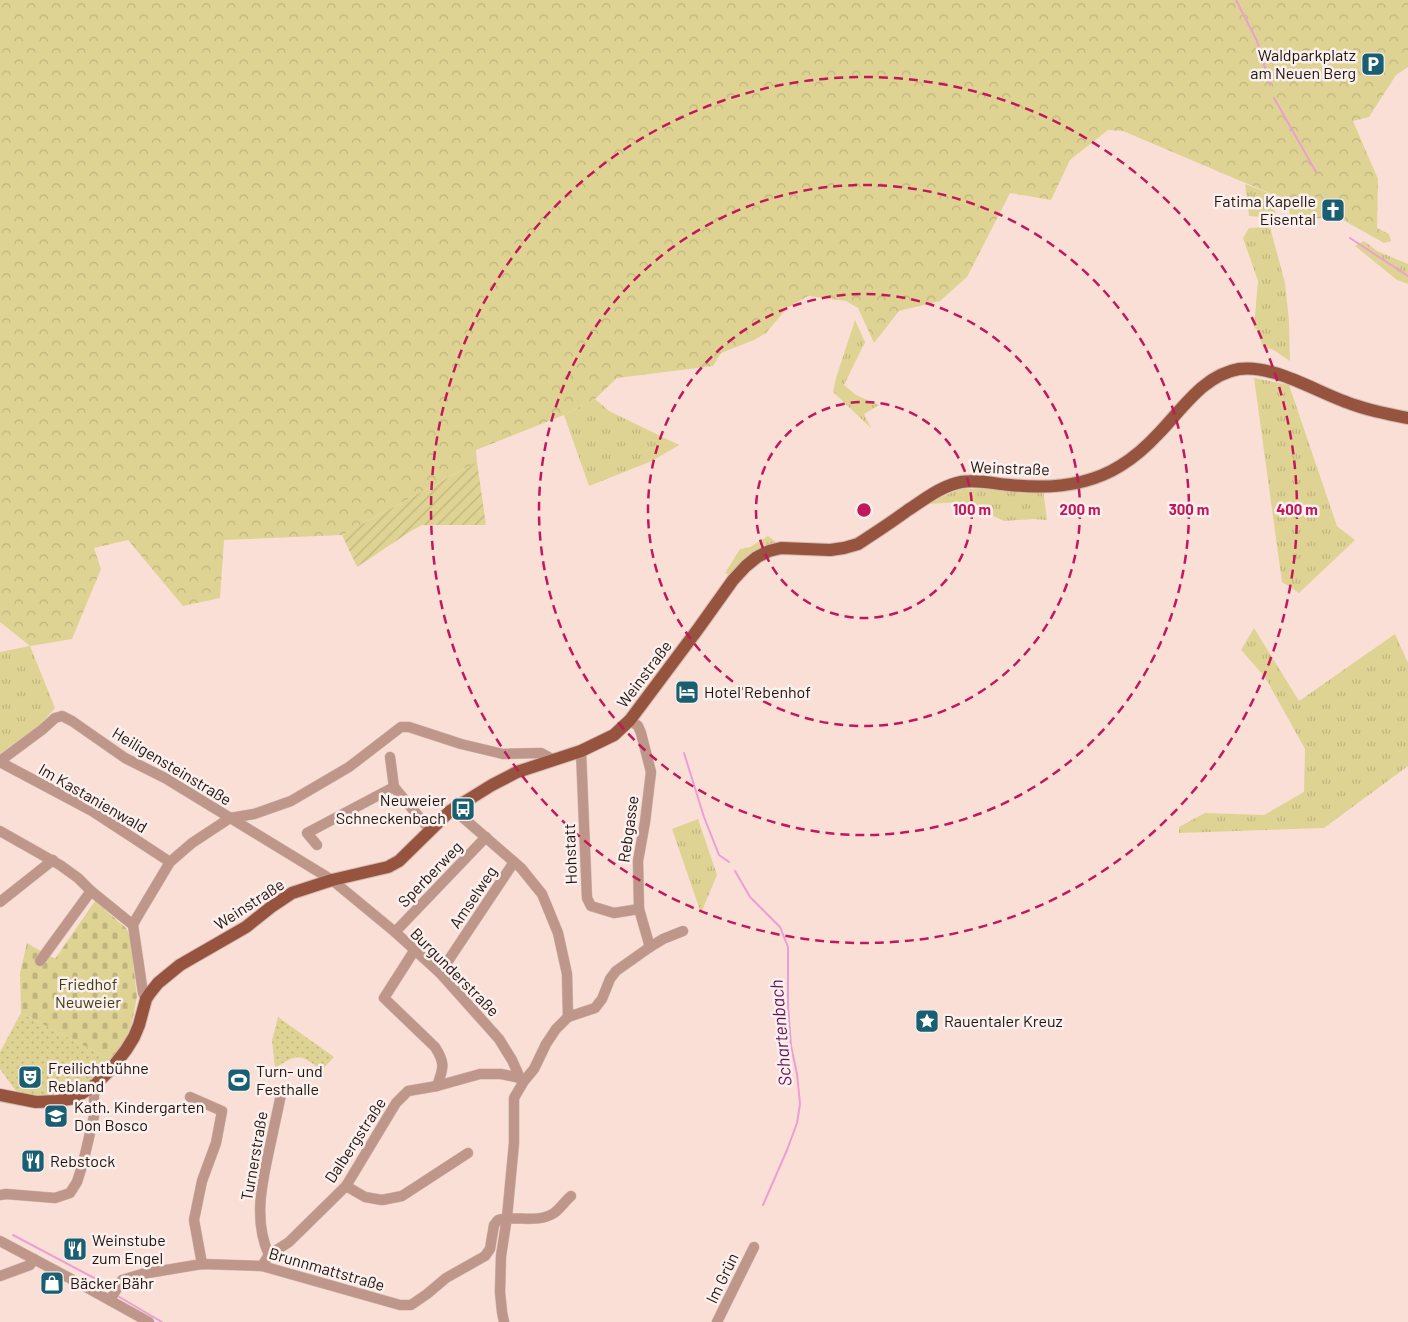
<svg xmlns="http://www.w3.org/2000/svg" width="1408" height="1322" viewBox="0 0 1408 1322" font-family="Barlow,sans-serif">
  <defs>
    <pattern id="grass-tufts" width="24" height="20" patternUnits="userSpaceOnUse" patternTransform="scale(1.25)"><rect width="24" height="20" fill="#dfd393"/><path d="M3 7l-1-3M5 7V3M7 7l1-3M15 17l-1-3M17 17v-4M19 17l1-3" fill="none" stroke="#bfb47e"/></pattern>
    <pattern id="forest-crowns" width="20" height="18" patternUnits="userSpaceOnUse" patternTransform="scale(1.25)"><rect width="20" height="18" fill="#dfd393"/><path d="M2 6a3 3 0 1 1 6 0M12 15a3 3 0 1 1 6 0" fill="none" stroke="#bfb47e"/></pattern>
    <pattern id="cemetery-stones" width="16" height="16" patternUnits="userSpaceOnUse" patternTransform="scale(1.25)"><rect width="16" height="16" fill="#dfd393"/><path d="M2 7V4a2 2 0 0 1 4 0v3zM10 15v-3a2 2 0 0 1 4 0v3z" fill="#bfb47e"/></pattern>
    <pattern id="park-dots" width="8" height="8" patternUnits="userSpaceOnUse" patternTransform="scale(1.25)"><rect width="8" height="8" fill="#dfd393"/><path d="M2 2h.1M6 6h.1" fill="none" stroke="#bfb47e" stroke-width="1.8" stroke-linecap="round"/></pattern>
    <pattern id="garden-furrows" width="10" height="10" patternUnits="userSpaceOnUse" patternTransform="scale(1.25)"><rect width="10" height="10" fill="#dfd393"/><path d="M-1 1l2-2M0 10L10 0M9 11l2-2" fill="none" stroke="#bfb47e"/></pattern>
  </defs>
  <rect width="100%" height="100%" fill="#fadfd6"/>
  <g fill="url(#grass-tufts)">
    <polygon points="1245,184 1273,195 1276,218 1249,216"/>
    <polygon points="1270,227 1285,283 1289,321 1290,361 1272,349 1263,348 1258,331 1254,327 1258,281 1243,238 1249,228"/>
    <polygon points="1364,241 1377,251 1408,264 1408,284 1397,280 1355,246"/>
    <polygon points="855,320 865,342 844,385 856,395 879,405 864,414 871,428 833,392 836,378"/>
    <polygon points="1254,378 1289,385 1337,526 1355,540 1299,593 1282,582"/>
    <polygon points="595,399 609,411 679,445 652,461 589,486 564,415"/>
    <polygon points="959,489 1043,489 1047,520 1033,519 1004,521 963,502 926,504"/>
    <polygon points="768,536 777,543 768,544 731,576 725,573 740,549 750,547"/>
    <polygon points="1254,628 1299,701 1395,634 1408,663 1408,766 1324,828 1179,833 1179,827 1205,813 1264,815 1304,792 1305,749 1265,677 1241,650"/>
    <polygon points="30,646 55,708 40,725 0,754 0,652"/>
    <polygon points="698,819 717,875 701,913 672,829"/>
  </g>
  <polygon fill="url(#forest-crowns)" points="0,0 1408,0 1408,67 1396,75 1369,117 1353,121 1378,179 1377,228 1389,234 1391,241 1384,243 1336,216 1291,222 1288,201 1123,131 1108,130 1070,160 1051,200 1010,193 967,277 940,301 899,311 874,343 858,308 846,301 808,296 787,308 766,333 754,340 721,353 713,366 617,378 595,399 564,415 476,450 477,462 342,535 224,540 220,598 183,606 128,540 94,548 101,569 72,639 30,646 0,622"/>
  <polygon fill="url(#cemetery-stones)" points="95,901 126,928 130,936 137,997 132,1022 125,1042 111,1060 21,1013 20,973 27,943 55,959"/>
  <g fill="url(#park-dots)">
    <path d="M21,1013L111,1060C105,1067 99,1074 92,1080C72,1098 43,1098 18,1094L0,1069V1052Z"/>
    <path d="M278,1017L334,1057L322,1070C299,1054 299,1053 275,1068L272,1040Z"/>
  </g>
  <polygon fill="url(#garden-furrows)" points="477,462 486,525 422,525 411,531 357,567 342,535"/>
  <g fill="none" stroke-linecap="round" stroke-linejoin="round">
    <g stroke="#eb9fd4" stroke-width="2">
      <polyline points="1236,0 1257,41 1270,85"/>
      <polyline points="1274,98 1316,172"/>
      <polyline points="1350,238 1408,276"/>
      <polyline points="684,753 704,817 719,855 729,862"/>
      <polyline points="735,871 750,897 780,927 788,947 788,1005 791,1046 797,1074 800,1104 797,1123 787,1150 763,1205"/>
      <polyline points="13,1235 96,1279 111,1291"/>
      <polyline points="116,1295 162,1322"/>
    </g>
    <g stroke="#d3bab2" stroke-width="11">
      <g id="minor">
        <polyline points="630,720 638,726 641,733 651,772 645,822 638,861 639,909 650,947"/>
        <polyline points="581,751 587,898 591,906 614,913 639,909"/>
        <polyline points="390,757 394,787 430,830"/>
        <polyline points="0,761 43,729 55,718 62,716 72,721 125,758 165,778 332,880 395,932 440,973 499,1039 512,1060 520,1078"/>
        <polyline points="0,762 92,811 170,862"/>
        <polyline points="453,809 521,868 542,894 558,933 567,974 568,1017 556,1029 546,1044 534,1069 524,1081 514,1098 514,1143 507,1217 501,1256 500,1292 502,1312 504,1322"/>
        <polyline points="0,831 60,865 78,878 91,891 133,925"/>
        <polyline points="317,845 307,833 394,787"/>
        <polyline points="0,902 53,860"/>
        <polyline points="395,932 486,837"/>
        <path d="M414,951L384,998L435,1047C446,1064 443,1069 437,1086"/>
        <polyline points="40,961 91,891"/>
        <polyline points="440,973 514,862"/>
        <polyline points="146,999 143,993 133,925 136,919 170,862 192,843 230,818 254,814 291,801 349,767 401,727 409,727 461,744 503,754 541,753 554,760"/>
        <polyline points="568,1017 595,1008 602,999 610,979 616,971 650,947 663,939 683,931"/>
        <polyline points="190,1097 222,1111 216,1143 202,1181 194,1220 202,1264"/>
        <polyline points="346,1186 365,1197 382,1200 402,1196 468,1153"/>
        <polyline points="0,1195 6,1194 55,1198 70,1193 77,1182 83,1163 94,1116 94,1096 96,1084"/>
        <polyline points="0,1241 75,1281 149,1322"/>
        <path d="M269,1255C253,1220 262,1183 270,1146C274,1127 278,1109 282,1090"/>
        <polyline points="262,1266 269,1255 289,1242 346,1186 396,1103 408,1091 437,1086 480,1074 501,1074 520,1078 523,1080"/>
        <polyline points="0,1276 30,1265 34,1259"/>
        <path d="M110,1300L122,1280L142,1274L202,1264L262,1266L400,1305H411L427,1294L446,1278L485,1256L490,1249L494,1225L498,1220C516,1215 537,1224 554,1213C560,1209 565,1201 571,1196"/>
        <polyline points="717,1322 754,1247"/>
      </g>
    </g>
    <g stroke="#d3bab2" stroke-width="14">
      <path id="major" d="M0,1095L36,1102L57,1101L75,1098L96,1084L112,1068L126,1050L134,1037L139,1025L146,999L150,993L158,983L180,965L246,927L271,907L292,893L332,880L388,867L399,861L450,811L492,785L517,772L581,751L614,735L630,720L698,629L733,580L746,566L757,557L769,551L781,548L830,550L844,548L858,544C875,533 892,522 908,510C925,499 941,486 961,482C978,479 994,484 1010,485C1047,489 1088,486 1120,466C1135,457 1149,444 1160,432C1183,408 1204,375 1239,369C1272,364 1315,391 1346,402C1366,410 1387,414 1408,418"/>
    </g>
    <use href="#minor" stroke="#be978a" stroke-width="10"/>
    <use href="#major" stroke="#96533d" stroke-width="12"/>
  </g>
  <g fill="none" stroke="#c2185b" stroke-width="2.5" stroke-dasharray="9 6">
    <circle cx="864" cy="510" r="108"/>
    <circle cx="864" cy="510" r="216"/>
    <circle cx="864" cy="510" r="325"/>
    <circle cx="864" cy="510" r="433"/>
  </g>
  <defs>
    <g id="parking-square" transform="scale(1.25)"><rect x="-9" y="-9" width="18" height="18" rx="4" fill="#1a5f71" stroke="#faf0ed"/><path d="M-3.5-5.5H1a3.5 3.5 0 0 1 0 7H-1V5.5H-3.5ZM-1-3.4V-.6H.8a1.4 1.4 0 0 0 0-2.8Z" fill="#fff"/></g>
    <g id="church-square" transform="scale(1.25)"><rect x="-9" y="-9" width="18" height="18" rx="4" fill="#1a5f71" stroke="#faf0ed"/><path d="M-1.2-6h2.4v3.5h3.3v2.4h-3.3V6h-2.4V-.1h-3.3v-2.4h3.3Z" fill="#fff"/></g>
    <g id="hotel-square" transform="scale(1.25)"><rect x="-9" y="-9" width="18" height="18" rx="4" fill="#1a5f71" stroke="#faf0ed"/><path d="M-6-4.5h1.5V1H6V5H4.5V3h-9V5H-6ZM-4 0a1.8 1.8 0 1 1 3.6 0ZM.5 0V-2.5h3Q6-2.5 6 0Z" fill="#fff"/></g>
    <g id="bus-square" transform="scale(1.25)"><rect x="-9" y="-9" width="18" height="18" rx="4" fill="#1a5f71" stroke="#faf0ed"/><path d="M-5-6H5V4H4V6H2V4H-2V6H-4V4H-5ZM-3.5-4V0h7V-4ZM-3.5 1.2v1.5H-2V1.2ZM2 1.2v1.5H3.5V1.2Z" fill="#fff"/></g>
    <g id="sight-square" transform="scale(1.25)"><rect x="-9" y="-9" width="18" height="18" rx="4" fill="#1a5f71" stroke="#faf0ed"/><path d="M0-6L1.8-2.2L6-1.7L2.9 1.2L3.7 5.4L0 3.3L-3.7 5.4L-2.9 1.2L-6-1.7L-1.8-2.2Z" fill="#fff"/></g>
    <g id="theatre-square" transform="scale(1.25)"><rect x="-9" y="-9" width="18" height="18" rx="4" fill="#1a5f71" stroke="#faf0ed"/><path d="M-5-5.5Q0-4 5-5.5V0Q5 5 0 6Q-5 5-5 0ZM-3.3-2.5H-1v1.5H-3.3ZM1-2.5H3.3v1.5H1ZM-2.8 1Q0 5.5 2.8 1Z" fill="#fff"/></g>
    <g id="stadium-square" transform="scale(1.25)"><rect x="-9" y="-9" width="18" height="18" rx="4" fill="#1a5f71" stroke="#faf0ed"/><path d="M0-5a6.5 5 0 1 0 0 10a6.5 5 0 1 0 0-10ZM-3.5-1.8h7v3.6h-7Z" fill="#fff"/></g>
    <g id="school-square" transform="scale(1.25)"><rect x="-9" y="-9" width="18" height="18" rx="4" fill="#1a5f71" stroke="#faf0ed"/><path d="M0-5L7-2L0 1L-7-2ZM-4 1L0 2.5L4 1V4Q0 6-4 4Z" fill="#fff"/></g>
    <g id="restaurant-square" transform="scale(1.25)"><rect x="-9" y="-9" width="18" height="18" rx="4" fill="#1a5f71" stroke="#faf0ed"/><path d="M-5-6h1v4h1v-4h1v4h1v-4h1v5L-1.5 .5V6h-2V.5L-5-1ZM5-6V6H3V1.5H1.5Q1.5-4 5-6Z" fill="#fff"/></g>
    <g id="shop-square" transform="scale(1.25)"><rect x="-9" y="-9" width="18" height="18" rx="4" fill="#1a5f71" stroke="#faf0ed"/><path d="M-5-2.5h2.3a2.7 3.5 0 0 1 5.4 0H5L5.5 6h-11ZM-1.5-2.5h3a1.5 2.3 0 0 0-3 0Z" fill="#fff"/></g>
  </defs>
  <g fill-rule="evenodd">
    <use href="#parking-square" x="1373" y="64"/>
    <use href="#church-square" x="1333" y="210"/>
    <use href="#hotel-square" x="687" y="692"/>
    <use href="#bus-square" x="463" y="809"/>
    <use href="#sight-square" x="927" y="1021"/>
    <use href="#theatre-square" x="30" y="1077"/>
    <use href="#stadium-square" x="239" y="1080"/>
    <use href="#school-square" x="56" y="1116"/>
    <use href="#restaurant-square" x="33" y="1161"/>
    <use href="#restaurant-square" x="75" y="1249"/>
    <use href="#shop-square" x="52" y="1283"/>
  </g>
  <g text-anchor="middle" stroke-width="5" stroke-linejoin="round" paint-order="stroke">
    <g font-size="16" fill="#22130e" stroke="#faf0ed" text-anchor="start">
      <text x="1356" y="61" text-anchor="end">Waldparkplatz<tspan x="1356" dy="18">am Neuen Berg</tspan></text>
      <text x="1316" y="207" text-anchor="end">Fatima Kapelle<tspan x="1316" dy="18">Eisental</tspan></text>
      <text x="704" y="698">Hotel Rebenhof</text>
      <text x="446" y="806" text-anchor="end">Neuweier<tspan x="446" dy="18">Schneckenbach</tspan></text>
      <text x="944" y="1027">Rauentaler Kreuz</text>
      <text x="48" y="1074">Freilichtbühne<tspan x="48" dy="18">Rebland</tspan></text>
      <text x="256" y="1077">Turn- und<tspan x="256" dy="18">Festhalle</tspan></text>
      <text x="74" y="1113">Kath. Kindergarten<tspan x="74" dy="18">Don Bosco</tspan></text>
      <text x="50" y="1167">Rebstock</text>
      <text x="92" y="1246">Weinstube<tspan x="92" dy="18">zum Engel</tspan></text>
      <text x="70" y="1289">Bäcker Bähr</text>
    </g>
    <g font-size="16" fill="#22130e" stroke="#faf0ed">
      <text transform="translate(1010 468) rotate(2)" y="6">Weinstraße</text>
      <text transform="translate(644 674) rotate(-53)" y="6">Weinstraße</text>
      <text transform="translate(172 766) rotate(31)" y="6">Heiligensteinstraße</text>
      <text transform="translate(93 798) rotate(30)" y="6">Im Kastanienwald</text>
      <text transform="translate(628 829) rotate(-82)" y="6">Rebgasse</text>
      <text transform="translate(570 854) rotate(-92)" y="6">Hohstatt</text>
      <text transform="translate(430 874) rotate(-46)" y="6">Sperberweg</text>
      <text transform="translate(473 897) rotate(-56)" y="6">Amselweg</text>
      <text transform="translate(249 904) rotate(-33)" y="6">Weinstraße</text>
      <text transform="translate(455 972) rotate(45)" y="6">Burgunderstraße</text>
      <text transform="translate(355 1140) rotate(-57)" y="6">Dalbergstraße</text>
      <text transform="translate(254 1156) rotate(-80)" y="6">Turnerstraße</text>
      <text transform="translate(327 1269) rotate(16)" y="6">Brunnmattstraße</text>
      <text transform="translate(722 1278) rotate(-64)" y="6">Im Grün</text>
    </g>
    <g font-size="16" fill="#423b14" stroke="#faf0ed">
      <text x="88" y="990">Friedhof<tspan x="88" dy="18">Neuweier</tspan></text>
    </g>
    <g font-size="18" font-style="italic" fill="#680e55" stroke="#faf0ed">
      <text transform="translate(781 1033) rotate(-95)" y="6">Schartenbach</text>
    </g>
  </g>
  <circle cx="864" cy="510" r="8" fill="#c2185b" stroke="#faf0ed" stroke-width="2.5"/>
  <g font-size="15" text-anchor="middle" font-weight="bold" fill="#c2185b" stroke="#faf0ed" stroke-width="5" stroke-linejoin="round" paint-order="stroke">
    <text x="972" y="515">100 m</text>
    <text x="1080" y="515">200 m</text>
    <text x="1189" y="515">300 m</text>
    <text x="1297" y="515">400 m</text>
  </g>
</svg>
